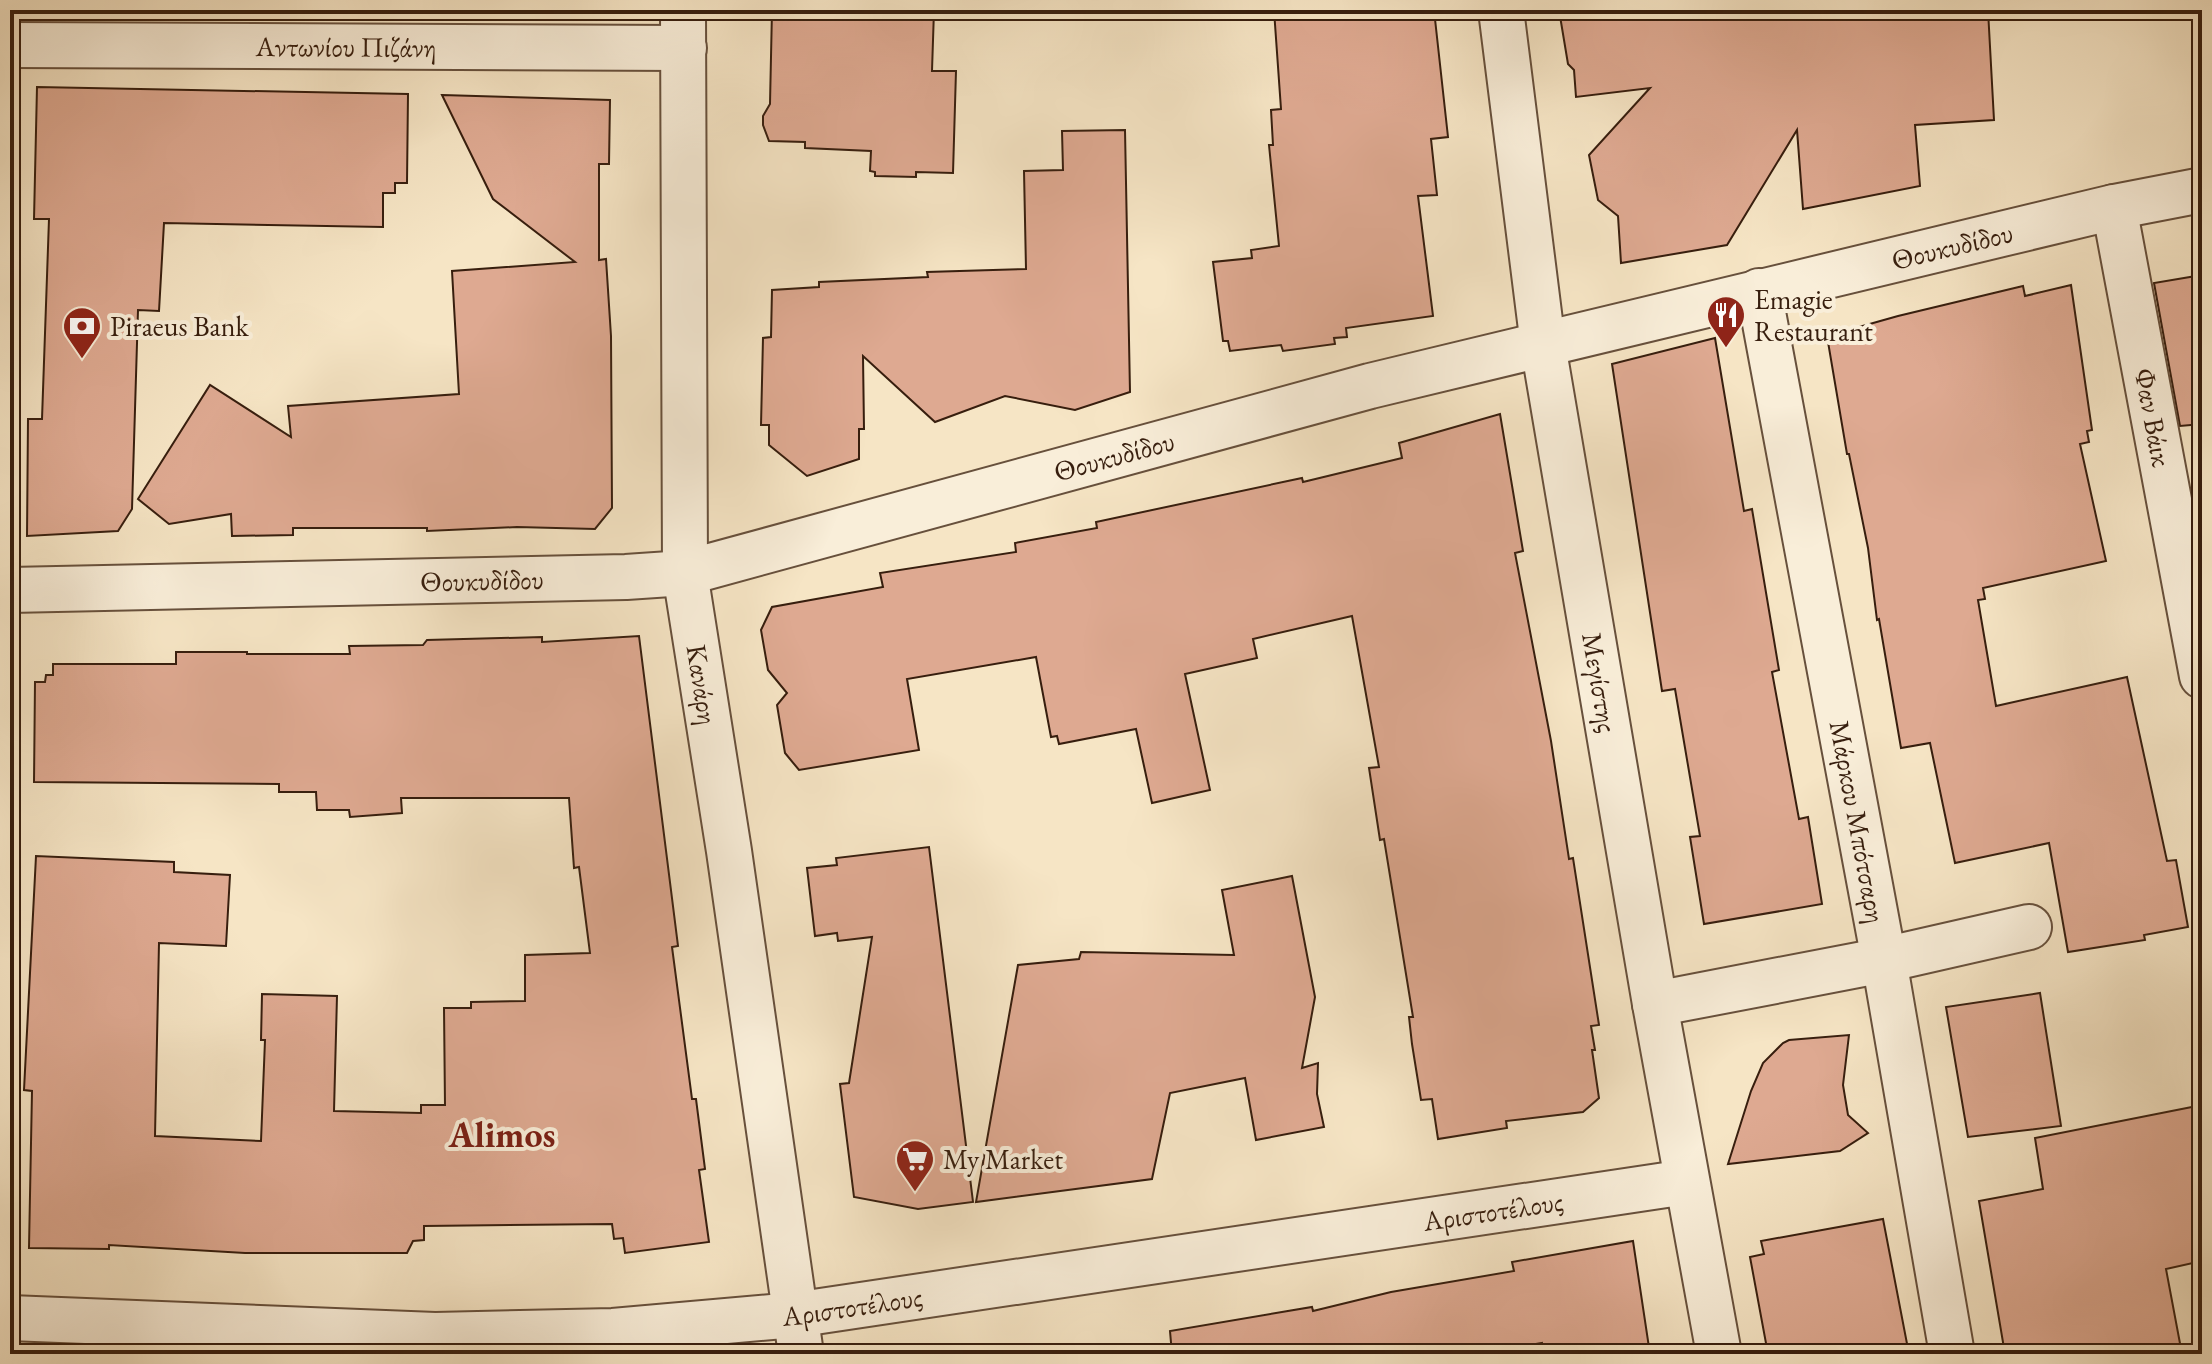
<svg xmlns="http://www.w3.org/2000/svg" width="2212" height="1364" viewBox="0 0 2212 1364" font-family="'EB Garamond',serif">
  <rect width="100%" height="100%" fill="#f6e5c5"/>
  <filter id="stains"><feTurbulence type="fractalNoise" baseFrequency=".0025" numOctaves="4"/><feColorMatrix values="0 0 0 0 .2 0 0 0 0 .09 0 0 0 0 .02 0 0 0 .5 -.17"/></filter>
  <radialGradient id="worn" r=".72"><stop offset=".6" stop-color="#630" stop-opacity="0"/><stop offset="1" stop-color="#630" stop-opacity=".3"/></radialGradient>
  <g fill="#dea991" stroke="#371e0e" stroke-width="2">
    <polygon points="772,10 934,10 932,71 956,71 953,173 916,172 916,177 875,176 875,172 870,171 871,151 805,148 805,142 769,141 763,125 763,116 770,104"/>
    <polygon points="1274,10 1434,10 1448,137 1431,139 1437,195 1418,196 1433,316 1346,328 1347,337 1334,338 1335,344 1283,351 1281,345 1230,351 1228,341 1223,341 1213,262 1252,258 1251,250 1279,246 1269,145 1273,145 1271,110 1281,109"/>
    <polygon points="1559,10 1988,10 1994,120 1915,125 1920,186 1803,209 1797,130 1727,245 1621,263 1618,216 1598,200 1589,155 1650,88 1576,97 1574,70 1568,64"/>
    <polygon points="37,87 408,94 407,183 395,183 395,193 383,193 383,227 164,223 159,311 138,310 132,509 118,531 27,536 28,419 42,419 49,219 34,219"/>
    <polygon points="442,95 610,100 609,164 599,164 599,260 606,259 611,336 612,508 595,529 517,527 427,531 427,528 293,528 293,535 232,536 231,514 169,524 138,499 210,385 291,437 288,406 459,394 452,271 575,262 493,199"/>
    <polygon points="1125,130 1130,392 1075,410 1005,396 935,422 863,356 864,429 859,429 859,459 807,476 769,445 769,425 761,425 763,338 771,337 772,290 819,287 819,282 928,277 927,272 1026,269 1024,171 1063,170 1062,131"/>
    <polygon points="2202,275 2202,424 2180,426 2154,283"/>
    <polygon points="2071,285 2092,430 2087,431 2089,442 2080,444 2106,561 1983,588 1985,599 1978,600 1996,706 2127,677 2167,861 2176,860 2188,927 2144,935 2145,940 2068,952 2049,843 1955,863 1930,743 1901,748 1879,619 1877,620 1868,548 1849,454 1847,454 1827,336 1898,316 2023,286 2025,296"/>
    <polygon points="1715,338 1744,511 1752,509 1779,670 1772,672 1799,819 1808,817 1822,904 1704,924 1690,837 1700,836 1675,689 1662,691 1612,364"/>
    <polygon points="1500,414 1523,551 1515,553 1551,741 1569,859 1573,858 1599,1025 1591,1026 1595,1050 1592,1050 1599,1098 1583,1112 1506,1121 1507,1128 1438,1139 1432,1099 1421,1100 1412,1044 1409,1017 1413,1017 1384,839 1380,840 1369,768 1379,767 1352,616 1253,639 1257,658 1185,674 1210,790 1152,803 1136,729 1059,744 1057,736 1051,737 1036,657 907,679 919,750 799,770 785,753 777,705 787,693 768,670 761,630 772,607 883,587 880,573 1016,552 1015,543 1097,528 1096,522 1302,478 1303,482 1402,458 1399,443"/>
    <polygon points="639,636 678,946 672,947 692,1099 696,1099 705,1169 699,1170 709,1242 625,1253 623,1238 614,1239 612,1224 424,1226 424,1240 413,1241 407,1253 245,1253 109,1245 109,1249 29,1248 32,1091 24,1090 36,856 174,862 174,872 230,875 226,946 159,943 155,1136 261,1141 265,1040 261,1040 262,994 337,996 334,1111 421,1113 421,1105 445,1105 444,1008 471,1008 471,1002 525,1001 525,955 590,953 579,867 574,868 569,798 401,798 402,813 350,817 349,810 317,810 316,792 279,792 279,784 34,782 35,682 45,682 46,675 53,675 53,664 176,664 176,652 247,652 247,654 350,654 349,646 423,645 427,640 542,637 542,642"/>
    <polygon points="929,847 973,1202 918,1209 854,1197 840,1084 849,1083 872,937 838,941 837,933 815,936 807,868 837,865 836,858"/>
    <polygon points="1292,876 1315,997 1302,1068 1318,1063 1317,1094 1324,1127 1256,1140 1245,1078 1170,1093 1152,1179 976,1202 1018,965 1079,959 1081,952 1234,955 1222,890"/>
    <polygon points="2040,993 2061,1126 1968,1137 1946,1007"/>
    <polygon points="1849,1035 1843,1085 1848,1115 1868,1133 1840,1151 1728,1164 1751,1091 1763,1063 1783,1043 1789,1040"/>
    <polygon points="2202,1105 2202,1261 2166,1269 2182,1354 2005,1354 1979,1201 2043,1189 2035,1138"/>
    <polygon points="1883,1219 1909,1354 1768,1354 1750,1257 1764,1254 1761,1241"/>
    <polygon points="1633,1241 1650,1354 1544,1354 1542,1343 1478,1354 1172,1354 1170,1331 1312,1307 1313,1311 1391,1292 1514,1271 1512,1262"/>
  </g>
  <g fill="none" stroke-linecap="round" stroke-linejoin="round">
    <g stroke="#67503c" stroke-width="48">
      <polyline id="pedestrian" points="1655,1004 1884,960 2029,927"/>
    </g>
    <g stroke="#67503c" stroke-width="48">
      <g id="minor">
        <path id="s1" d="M683,10L685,573L729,851L801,1354"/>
        <path id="s2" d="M1501,10L1543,345L1655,1004L1719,1354"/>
        <path id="s3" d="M10,45L684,48"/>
        <path id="s4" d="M2114,207L2202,676"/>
        <path id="s5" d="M1759,291L1884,960L1952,1354"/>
        <path id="s6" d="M10,590L626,577L685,573L1370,386L2114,207L2202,190"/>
        <path id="s7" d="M10,1318L435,1335L613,1331L794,1315L1686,1182"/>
      </g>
    </g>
    <use href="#pedestrian" stroke="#f9eed9" stroke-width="44"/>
    <use href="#minor" stroke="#f9eed9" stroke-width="44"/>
  </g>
  <defs>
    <g id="restaurant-pin" transform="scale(2)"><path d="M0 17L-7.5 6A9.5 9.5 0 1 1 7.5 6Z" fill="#8f2418" stroke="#f9eed9"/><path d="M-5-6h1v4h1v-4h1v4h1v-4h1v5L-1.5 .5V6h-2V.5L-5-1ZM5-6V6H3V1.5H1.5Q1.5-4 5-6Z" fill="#fff"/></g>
    <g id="bank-pin" transform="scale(2)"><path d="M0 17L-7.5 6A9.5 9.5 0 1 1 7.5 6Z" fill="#8f2418" stroke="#f9eed9"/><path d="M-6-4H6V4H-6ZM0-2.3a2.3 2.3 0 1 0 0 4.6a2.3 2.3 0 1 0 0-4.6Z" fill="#fff"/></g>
    <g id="supermarket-pin" transform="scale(2)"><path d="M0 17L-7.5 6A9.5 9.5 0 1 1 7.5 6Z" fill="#8f2418" stroke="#f9eed9"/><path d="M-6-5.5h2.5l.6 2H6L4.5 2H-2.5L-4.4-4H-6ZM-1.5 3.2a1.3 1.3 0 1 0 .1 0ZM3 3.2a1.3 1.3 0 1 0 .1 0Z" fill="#fff"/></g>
  </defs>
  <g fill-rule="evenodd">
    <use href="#restaurant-pin" x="1726" y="315"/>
    <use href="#bank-pin" x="82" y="326"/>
    <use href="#supermarket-pin" x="915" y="1159"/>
  </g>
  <g text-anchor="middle" stroke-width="8" stroke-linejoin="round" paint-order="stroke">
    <g font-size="28" fill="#371e0e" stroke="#f9eed9">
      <text dy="10" stroke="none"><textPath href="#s3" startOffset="336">Αντωνίου Πιζάνη</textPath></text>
      <text dy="10" stroke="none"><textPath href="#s6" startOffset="1984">Θουκυδίδου</textPath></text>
      <text dy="10" stroke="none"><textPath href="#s4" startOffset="214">Φαν Βάικ</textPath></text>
      <text dy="10" stroke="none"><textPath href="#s6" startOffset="1120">Θουκυδίδου</textPath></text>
      <text dy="10" stroke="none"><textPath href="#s6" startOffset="472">Θουκυδίδου</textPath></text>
      <text dy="10" stroke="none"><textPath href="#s2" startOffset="680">Μεγίστης</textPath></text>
      <text dy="10" stroke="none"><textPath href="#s1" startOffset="676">Κανάρη</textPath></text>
      <text dy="10" stroke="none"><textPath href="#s5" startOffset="540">Μάρκου Μπότσαρη</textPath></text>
      <text dy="10" stroke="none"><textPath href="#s7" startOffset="1492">Αριστοτέλους</textPath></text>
      <text dy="10" stroke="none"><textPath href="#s7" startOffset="844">Αριστοτέλους</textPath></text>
    </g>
    <g font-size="28" fill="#371e0e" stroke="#f9eed9" text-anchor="start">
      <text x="1754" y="309">Emagie<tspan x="1754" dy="32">Restaurant</tspan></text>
      <text x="110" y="336">Piraeus Bank</text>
      <text x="943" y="1169">My Market</text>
    </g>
    <g font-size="36" font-weight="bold" fill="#7a1f14" stroke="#f9eed9">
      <text x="502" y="1147">Alimos</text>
    </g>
  </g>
  <rect width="2212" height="1364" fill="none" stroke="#f6e5c5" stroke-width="40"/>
  <rect x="12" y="12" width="2188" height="1340" fill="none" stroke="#371e0e" stroke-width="4"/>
  <rect x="20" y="20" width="2172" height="1324" fill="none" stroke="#371e0e" stroke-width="2"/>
  <rect width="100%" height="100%" filter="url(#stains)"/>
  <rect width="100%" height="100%" fill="url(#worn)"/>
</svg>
